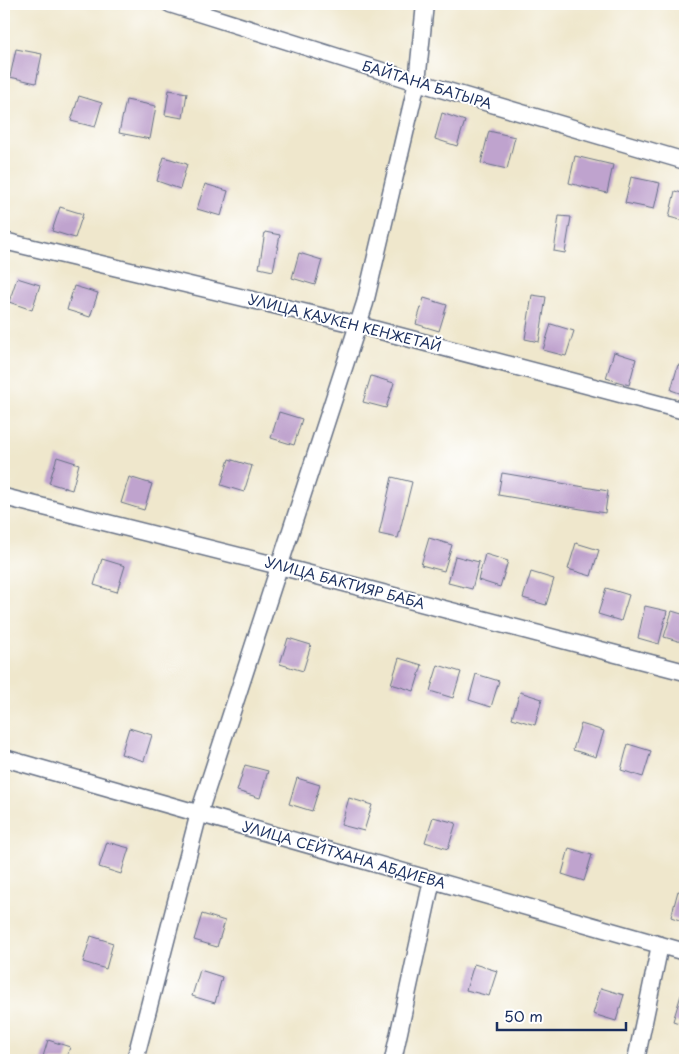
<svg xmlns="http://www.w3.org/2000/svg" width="689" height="1064" viewBox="0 0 689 1064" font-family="'Playpen Sans',sans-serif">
  <rect width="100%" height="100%" fill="#fff"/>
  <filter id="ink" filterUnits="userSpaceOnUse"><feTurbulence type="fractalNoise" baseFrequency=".02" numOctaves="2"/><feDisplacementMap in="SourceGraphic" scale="10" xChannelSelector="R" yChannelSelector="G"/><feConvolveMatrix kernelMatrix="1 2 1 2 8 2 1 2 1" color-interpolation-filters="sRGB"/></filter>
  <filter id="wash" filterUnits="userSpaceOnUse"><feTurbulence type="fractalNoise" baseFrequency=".0096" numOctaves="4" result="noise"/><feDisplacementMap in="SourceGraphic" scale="20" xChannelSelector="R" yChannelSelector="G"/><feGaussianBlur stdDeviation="1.12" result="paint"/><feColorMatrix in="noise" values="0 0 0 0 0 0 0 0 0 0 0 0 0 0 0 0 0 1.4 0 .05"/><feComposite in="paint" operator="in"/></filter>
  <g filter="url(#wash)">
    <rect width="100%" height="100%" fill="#efe7cc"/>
    <g id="blocks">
      <g fill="#bfa3ce">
        <polygon points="16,49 42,54 36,83 10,77"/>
        <polygon points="169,90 187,93 183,118 165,115"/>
        <polygon points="79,96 102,103 95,127 71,121"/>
        <polygon points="126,100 156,106 150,139 119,133"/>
        <polygon points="442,113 465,121 457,146 435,139"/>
        <polygon points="489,131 515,137 507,169 481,163"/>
        <polygon points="575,156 613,165 607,193 569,183"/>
        <polygon points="164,157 187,164 180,189 157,181"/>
        <polygon points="631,177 660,183 654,209 625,203"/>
        <polygon points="205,184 228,191 221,216 197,209"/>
        <polygon points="675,191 685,194 685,221 669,217"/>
        <polygon points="60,207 83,214 75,238 52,231"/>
        <polygon points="559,216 571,217 565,253 554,251"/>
        <polygon points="265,232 280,235 273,271 259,268"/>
        <polygon points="299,253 322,260 315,285 292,278"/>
        <polygon points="17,278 40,285 32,310 9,302"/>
        <polygon points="74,286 98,293 90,317 67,310"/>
        <polygon points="532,295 546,297 539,342 525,339"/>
        <polygon points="424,298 447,305 439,331 416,324"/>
        <polygon points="551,324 574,331 566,356 543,350"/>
        <polygon points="614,352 636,359 629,385 606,378"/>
        <polygon points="678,365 685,367 685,395 671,390"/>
        <polygon points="371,376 394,383 386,408 363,402"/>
        <polygon points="279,412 302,419 294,445 271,438"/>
        <polygon points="57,457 79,464 72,490 49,483"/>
        <polygon points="229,459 252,466 244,492 221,485"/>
        <polygon points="502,473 608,491 605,513 498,495"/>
        <polygon points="129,477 152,484 144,510 121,503"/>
        <polygon points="392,477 412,482 398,538 379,534"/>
        <polygon points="429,538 452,545 444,571 421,565"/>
        <polygon points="576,543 599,550 591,576 568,569"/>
        <polygon points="485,554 508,561 500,587 478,580"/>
        <polygon points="455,556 479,562 472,589 448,583"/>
        <polygon points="102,559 125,566 117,592 94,585"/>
        <polygon points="531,572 554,579 546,605 523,598"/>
        <polygon points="606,588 629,595 621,621 598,614"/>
        <polygon points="645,606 667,611 659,644 638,638"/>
        <polygon points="672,611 685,615 685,643 664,637"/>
        <polygon points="288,638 311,645 303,671 280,664"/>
        <polygon points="399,658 422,665 414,691 391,684"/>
        <polygon points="438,665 461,672 453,698 430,691"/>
        <polygon points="476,674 499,681 491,707 469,700"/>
        <polygon points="520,692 542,699 535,725 512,718"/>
        <polygon points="581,724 604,731 596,757 573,750"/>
        <polygon points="129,728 152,735 144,761 121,754"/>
        <polygon points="628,744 651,751 643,777 621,770"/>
        <polygon points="245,765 268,771 260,798 237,791"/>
        <polygon points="297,778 320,785 312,811 289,804"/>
        <polygon points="349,798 372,805 364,831 341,825"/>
        <polygon points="433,817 456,823 448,849 425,842"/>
        <polygon points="107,842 129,848 121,874 99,867"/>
        <polygon points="569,848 592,855 584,881 562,874"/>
        <polygon points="678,891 685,893 685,922 671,917"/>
        <polygon points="202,914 225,921 217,947 194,940"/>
        <polygon points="91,936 113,943 106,969 83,962"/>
        <polygon points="474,964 497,971 489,996 466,990"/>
        <polygon points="200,970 222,977 215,1003 192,996"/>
        <polygon points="601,988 624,995 616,1021 593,1014"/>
        <polygon points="681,995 685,997 685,1025 673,1021"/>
        <polygon points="48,1040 70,1047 66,1060 42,1060"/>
      </g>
    </g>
  </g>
  <g filter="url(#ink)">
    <use href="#blocks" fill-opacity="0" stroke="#656f84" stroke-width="1"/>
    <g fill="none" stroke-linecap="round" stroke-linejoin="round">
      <g stroke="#656f84" stroke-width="19">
        <g id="minor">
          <polyline points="170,4 417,82 685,161"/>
          <polyline points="4,241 358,325 685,411"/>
          <polyline points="4,497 279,566 685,672"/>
          <polyline points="4,758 685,952"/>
          <polyline points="135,1060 199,813 365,303 417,82 425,4"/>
          <polyline points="393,1060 432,880"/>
          <polyline points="636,1060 660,945"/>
        </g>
      </g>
      <use href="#minor" stroke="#fff" stroke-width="16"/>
    </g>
  </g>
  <g text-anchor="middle" stroke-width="4" stroke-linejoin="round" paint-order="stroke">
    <g font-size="14" fill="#1b2f5e" stroke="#fff">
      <text transform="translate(427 85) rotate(17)" y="5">БАЙТАНА БАТЫРА</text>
      <text transform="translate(345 323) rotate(14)" y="5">УЛИЦА КАУКЕН КЕНЖЕТАЙ</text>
      <text transform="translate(345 583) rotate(15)" y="5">УЛИЦА БАКТИЯР БАБА</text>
      <text transform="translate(344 855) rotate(16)" y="5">УЛИЦА СЕЙТХАНА АБДИЕВА</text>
    </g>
  </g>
  <rect width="689" height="1064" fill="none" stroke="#fff" stroke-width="20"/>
  <path d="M497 1022v8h129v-8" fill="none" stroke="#1b2f5e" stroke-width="2.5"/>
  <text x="504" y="1022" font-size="15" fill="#1b2f5e" stroke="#ffffff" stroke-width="4" paint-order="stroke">50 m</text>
</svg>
